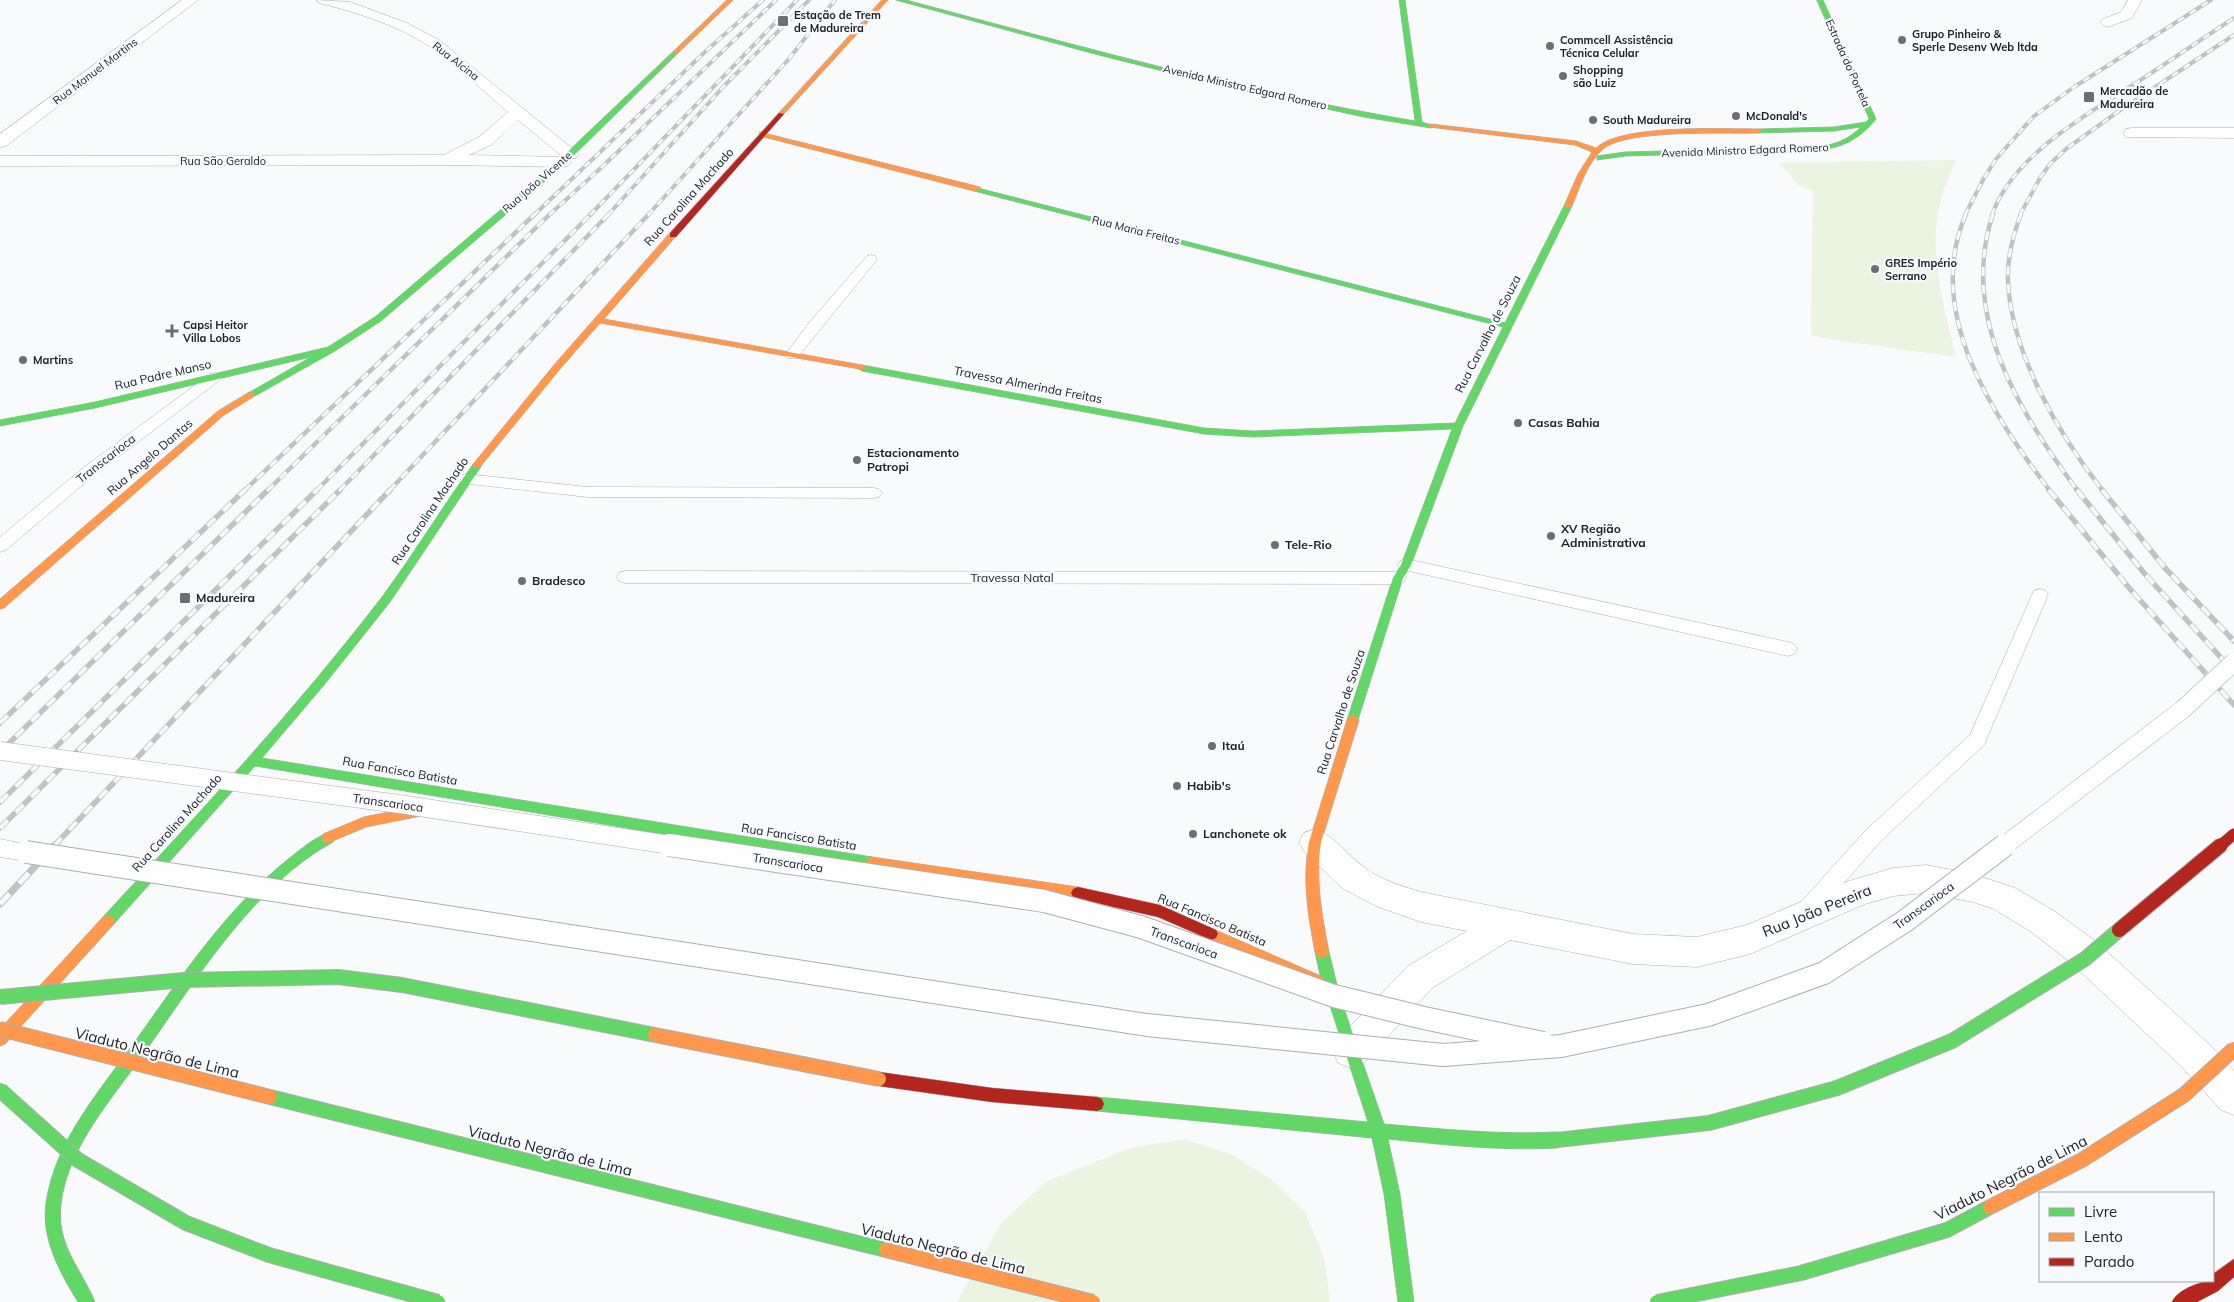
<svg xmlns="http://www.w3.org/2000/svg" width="2234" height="1302" viewBox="0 0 2234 1302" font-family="Mulish,sans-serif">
  <rect width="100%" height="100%" fill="#f8fafc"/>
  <g fill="#ebf3e1">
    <path d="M1956,160C1950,175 1942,191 1939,207C1929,257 1944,308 1956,357L1822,338L1811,335L1813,190L1800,186L1779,163Z"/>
    <polygon points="1183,1139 1231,1154 1272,1180 1305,1212 1324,1257 1330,1302 957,1302 1002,1222 1047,1181 1131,1148"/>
  </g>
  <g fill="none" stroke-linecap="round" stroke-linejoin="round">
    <g stroke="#acaeb0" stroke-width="1">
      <g id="lane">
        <polygon points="871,255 875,256 877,259 875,262 797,358 787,358 785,355 809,323 867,256"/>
        <polygon points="215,373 220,374 222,377 220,380 93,476 6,550 0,552 0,537 83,468 210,374"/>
        <polygon points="466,474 588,487 874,488 879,489 882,493 879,497 874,498 588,497 461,483 458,479 461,475"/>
        <polygon points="1406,559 1788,642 1794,644 1797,649 1794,654 1788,656 1400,569 1398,565 1400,561"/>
        <polygon points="625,571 1398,572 1404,574 1406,578 1404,582 1398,584 625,583 619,581 617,577 619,573"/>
        <polygon points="2040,589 2046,591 2048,595 1984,745 1880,842 1815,916 1808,918 1801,916 1798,909 1801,902 1866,830 1970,735 2032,595 2034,591"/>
        <polygon points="0,839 33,846 36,852 33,858 26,861 0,857"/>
      </g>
    </g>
    <g stroke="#acaeb0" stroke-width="1">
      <g id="street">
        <polygon points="182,0 198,0 6,146 0,147 0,134"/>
        <path d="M317,0L350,2L407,23L439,40L579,154L576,158L569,159L571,162L568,166L562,167L445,165L0,166V156L444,155L479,137L508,112C482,90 457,65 429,46C397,25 356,12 319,3ZM518,120L563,157L469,155L491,145Z"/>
        <polygon points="2128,0 2142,0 2132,18 2108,27 2103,25 2100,22 2103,19 2121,12"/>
        <polygon points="2132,128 2234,128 2234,138 2126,137 2123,133 2126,129"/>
        <path d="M1315,829C1335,836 1347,855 1364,867C1380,880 1402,886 1421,892L1633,934L1697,937L1747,925L1849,881L1893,868L1926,865L1973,874L2015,888L2054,911L2094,940L2209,1044L2234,1071V1115L2221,1110L2183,1068L2070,962L2030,931L1994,909L1973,902L1926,893L1893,896L1865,904L1750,954L1697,967L1633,964L1510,940L1432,988L1364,1063L1351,1068L1338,1063L1333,1051L1338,1039L1408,966L1467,931L1421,922L1376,906L1342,888L1304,851L1299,842L1304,833Z"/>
      </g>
    </g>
    <g stroke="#acaeb0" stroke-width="1">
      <g id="fast">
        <path d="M896,0H906C1075,45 1243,92 1415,121L1399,0H1405L1422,122L1435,126L1431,128L1364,117L1230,88L1095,54Z"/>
        <path d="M1817,0H1823L1876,119C1860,139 1842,148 1816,151L1625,156L1597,160V156L1625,152L1816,147C1834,145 1848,140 1861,127L1834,131L1758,133L1754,131L1758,129L1834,127L1866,122L1869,119Z"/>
        <polygon points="674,51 679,52 565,164 381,321 335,351 253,397 250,398 245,395 311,357 95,408 0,426 0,420 95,402 328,347 375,317 559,160"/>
        <polygon points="974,187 1505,323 1564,206 1571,204 1572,206 1463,426 1411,565 1403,578 1357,723 1349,723 1347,720 1393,578 1401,565 1452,429 1253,437 1204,434 862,371 858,368 862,365 1204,428 1253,431 1455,423 1503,327 974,191"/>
        <path d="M477,462L482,465L390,602L324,685L262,758L872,857L877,859L878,863L877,867L872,869L255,766L113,925L108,927L103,925L101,921L103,917C199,813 296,709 382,597C414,554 442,507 474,463Z"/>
        <path d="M328,833L333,834L334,838L333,842C254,885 195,981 145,1052C113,1098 68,1146 61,1204C56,1245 81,1268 95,1302H78C60,1273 41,1239 46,1203C55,1138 105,1085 141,1033C185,971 228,908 287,860C300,850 313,838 328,833Z"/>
        <path d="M1322,946L1327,948L1329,952L1340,997L1384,1124C1442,1129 1499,1135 1557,1132L1562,1135L1565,1140L1562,1145L1557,1148C1500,1151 1445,1145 1388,1139L1400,1194L1414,1302H1398L1384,1194L1372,1138L1097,1111L1092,1109L1090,1104L1092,1099L1097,1097L1368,1122L1320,975L1315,952L1317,948Z"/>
      </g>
    </g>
    <g stroke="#acaeb0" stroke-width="1">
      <g id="slow">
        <polygon points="727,0 733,0 678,53 674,53 674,51"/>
        <polygon points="882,0 888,0 783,115 779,115 779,113"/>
        <path d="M1431,124L1576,141L1596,148C1620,124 1722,129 1758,129L1762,131L1758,133C1725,134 1627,129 1603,149C1587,163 1580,187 1572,206L1568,208L1564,206L1578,174L1592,152L1575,145L1429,127V125Z"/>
        <polygon points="760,132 980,187 981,189 974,191 760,136"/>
        <polygon points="670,233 677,235 604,319 862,365 865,366 865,370 600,323 560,369 480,467 474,467 472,465 474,463 554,365"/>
        <polygon points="250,392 255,395 253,397 224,415 4,608 0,609 0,599 218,411"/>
        <path d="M1353,715L1357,717L1359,720L1321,842C1315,880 1322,915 1329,952L1327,956L1322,958L1317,956L1315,952C1308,915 1302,880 1309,842L1347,720L1349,717Z"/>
        <polygon points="441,802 445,803 447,807 445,811 441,812 366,827 328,843 323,842 322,838 323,834 364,817"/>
        <polygon points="872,857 1078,887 1083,889 1085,893 1083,897 1078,899 872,869 867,867 866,863 867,859"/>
        <polygon points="108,915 113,917 115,921 113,925 5,1044 0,1046 0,1029 103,917"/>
        <polygon points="1211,928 1323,977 1325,982 1323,987 1318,988 1313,987 1206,938 1204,934 1206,930"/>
      </g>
    </g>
    <g stroke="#acaeb0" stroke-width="1">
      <g id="jam">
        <polygon points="779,113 784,114 676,237 670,237 670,233"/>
        <polygon points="1078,887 1160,905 1216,930 1218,934 1216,938 1211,940 1158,917 1078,899 1073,897 1071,893 1073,889"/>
        <polygon points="879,1072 992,1088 1097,1097 1102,1099 1104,1104 1102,1109 1097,1111 992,1102 879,1086 874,1084 872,1079 874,1074"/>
        <path d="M2234,1259V1277L2218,1291L2197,1302H2172C2177,1290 2200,1281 2213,1281V1274Z"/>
      </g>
    </g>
    <use href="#lane" fill="#fefeff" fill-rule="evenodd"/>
    <use href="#street" fill="#fefeff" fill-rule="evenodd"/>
    <use href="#fast" fill="#63d668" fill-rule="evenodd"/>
    <use href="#slow" fill="#ff974d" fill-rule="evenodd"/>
    <use href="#jam" fill="#b3261e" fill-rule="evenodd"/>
    <g stroke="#c2c2c2" stroke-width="4">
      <g id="rail-far3">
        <polyline points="534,215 706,51 763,0"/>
        <polyline points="549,215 602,167 776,0"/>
        <polyline points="590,215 797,0"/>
        <polyline points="608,215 724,86 809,0"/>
        <polyline points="648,215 788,60 835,0"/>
        <polyline points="1965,215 1984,178 1996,159 2033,117 2074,87 2211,0"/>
        <path d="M1992,215C2013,154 2091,112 2142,79C2173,59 2203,38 2234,18"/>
        <polyline points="2020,215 2040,178 2050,164 2066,149 2119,111 2234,35"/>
      </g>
    </g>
    <g stroke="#c2c2c2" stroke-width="4.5">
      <g id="rail-far2">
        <path d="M1966,214C1923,312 1993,415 2050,491"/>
        <path d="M1993,214C1959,315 2019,413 2078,491"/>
        <path d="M2021,214C2013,235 2007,258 2008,281C2011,353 2059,435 2103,491"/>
        <polyline points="244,491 535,214"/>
        <polyline points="267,491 550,214"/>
        <polyline points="316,491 591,214"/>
        <polyline points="339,491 609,214"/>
        <polyline points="389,491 649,214"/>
      </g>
    </g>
    <g stroke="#c2c2c2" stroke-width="5.5">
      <g id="rail-far1">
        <polyline points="2049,490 2130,589 2234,705"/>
        <polyline points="2077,490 2144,573 2234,672"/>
        <polyline points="2102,490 2165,568 2234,641"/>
        <polyline points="0,723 245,490"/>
        <polyline points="0,752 268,490"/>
        <polyline points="0,802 317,490"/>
        <polyline points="0,828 340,490"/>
        <polyline points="54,846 390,490"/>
      </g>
    </g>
    <g stroke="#c2c2c2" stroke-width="7">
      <polyline id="rail" points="0,904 55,845"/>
    </g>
    <use href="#rail-far3" stroke="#f6fafe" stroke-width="2.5" stroke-dasharray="7" stroke-linecap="butt"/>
    <use href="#rail-far2" stroke="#f6fafe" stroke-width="3" stroke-dasharray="9" stroke-linecap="butt"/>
    <use href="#rail-far1" stroke="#f6fafe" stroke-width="4" stroke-dasharray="11" stroke-linecap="butt"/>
    <use href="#rail" stroke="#f6fafe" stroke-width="5" stroke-dasharray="14" stroke-linecap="butt"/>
    <g stroke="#acaeb0" stroke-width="19" stroke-linecap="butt">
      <g id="lane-bridge-far1">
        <polyline points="0,751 399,804 677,846"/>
        <polyline points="2004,846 2182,710 2234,662"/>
      </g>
    </g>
    <g stroke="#acaeb0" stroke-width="24" stroke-linecap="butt">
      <g id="lane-bridge">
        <polyline points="669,845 1044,901 1141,927 1334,996 1424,1018 1543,1043"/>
        <polyline points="26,852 1147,1025 1443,1055 1561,1046 1708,1015 1824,973 1905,921 2005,845"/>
      </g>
    </g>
    <g stroke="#acaeb0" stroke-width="16" stroke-linecap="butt">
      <g id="fast-bridge">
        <polyline points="0,997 184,980 338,977 402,985 655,1035"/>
        <polyline points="0,1090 78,1160 186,1223 269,1255 438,1302"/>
        <polyline points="270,1097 886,1250"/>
        <polyline points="1557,1140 1709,1123 1837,1088 1952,1041 2085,959 2119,930"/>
        <polyline points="1657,1302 1801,1273 1947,1230 1990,1207"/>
      </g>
    </g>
    <g stroke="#acaeb0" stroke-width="16" stroke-linecap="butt">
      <g id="slow-bridge">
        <polyline points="0,1029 270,1097"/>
        <polyline points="655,1035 879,1079"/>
        <polyline points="1990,1207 2082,1160 2184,1095 2234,1049"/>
        <polyline points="886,1250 1093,1302"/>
      </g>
    </g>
    <g stroke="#acaeb0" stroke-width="12" stroke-linecap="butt">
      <polyline id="jam-bridge-far1" points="2220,846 2234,834"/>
    </g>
    <g stroke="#acaeb0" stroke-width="16" stroke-linecap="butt">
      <polyline id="jam-bridge" points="2119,930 2221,845"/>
    </g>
    <use href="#lane-bridge-far1" stroke="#fefeff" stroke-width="18"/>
    <use href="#lane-bridge" stroke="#fefeff" stroke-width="22"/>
    <use href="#fast-bridge" stroke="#63d668" stroke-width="14"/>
    <use href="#slow-bridge" stroke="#ff974d" stroke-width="14"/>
    <use href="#jam-bridge-far1" stroke="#b3261e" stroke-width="11"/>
    <use href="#jam-bridge" stroke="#b3261e" stroke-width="14"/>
  </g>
  <g fill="#6c6e71" stroke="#f6fafe" stroke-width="2">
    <rect x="777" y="15" width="12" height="12" rx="2.5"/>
    <circle cx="1902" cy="40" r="5"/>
    <circle cx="1550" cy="46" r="5"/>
    <circle cx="1563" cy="76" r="5"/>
    <rect x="2083" y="91" width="12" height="12" rx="2.5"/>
    <circle cx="1736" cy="116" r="5"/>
    <circle cx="1593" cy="120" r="5"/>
    <circle cx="1875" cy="269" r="5"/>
    <path d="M169.5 323.5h5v5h5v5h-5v5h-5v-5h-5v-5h5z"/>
    <circle cx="23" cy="360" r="5"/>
    <circle cx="1518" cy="423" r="5"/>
    <circle cx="857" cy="460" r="5"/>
    <circle cx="1551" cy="536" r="5"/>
    <circle cx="1275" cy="545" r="5"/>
    <circle cx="522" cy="581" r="5"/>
    <rect x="179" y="592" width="12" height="12" rx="2.5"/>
    <circle cx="1212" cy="746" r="5"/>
    <circle cx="1177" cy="786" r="5"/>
    <circle cx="1193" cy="834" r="5"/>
  </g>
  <g text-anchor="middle" stroke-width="4.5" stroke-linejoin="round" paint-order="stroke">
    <g font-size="11" font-weight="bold" fill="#212326" stroke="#f6fafe" text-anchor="start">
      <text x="794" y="19">Estação de Trem<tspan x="794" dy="13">de Madureira</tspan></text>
      <text x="1912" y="38">Grupo Pinheiro &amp;<tspan x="1912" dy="13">Sperle Desenv Web ltda</tspan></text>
      <text x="1560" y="44">Commcell Assistência<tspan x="1560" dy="13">Técnica Celular</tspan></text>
      <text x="1573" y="74">Shopping<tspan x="1573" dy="13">são Luiz</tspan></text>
      <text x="2100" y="95">Mercadão de<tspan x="2100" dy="13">Madureira</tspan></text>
      <text x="1746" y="120">McDonald's</text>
      <text x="1603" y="124">South Madureira</text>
      <text x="1885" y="267">GRES Império<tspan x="1885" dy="13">Serrano</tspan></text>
      <text x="183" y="329">Capsi Heitor<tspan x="183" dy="13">Villa Lobos</tspan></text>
      <text x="33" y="364">Martins</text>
    </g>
    <g font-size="11" fill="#212326" stroke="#f6fafe">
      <text transform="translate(456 61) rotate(38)" y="4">Rua Alcina</text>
      <text transform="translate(1848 63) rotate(66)" y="4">Estrada do Portela</text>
      <text transform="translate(95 71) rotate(-37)" y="4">Rua Manuel Martins</text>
      <text transform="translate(1245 87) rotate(13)" y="4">Avenida Ministro Edgard Romero</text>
      <text transform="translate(1745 150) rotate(-2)" y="4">Avenida Ministro Edgard Romero</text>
      <text x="223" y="165">Rua São Geraldo</text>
      <text transform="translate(537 182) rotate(-41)" y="4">Rua João Vicente</text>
      <text transform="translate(1136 230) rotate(14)" y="4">Rua Maria Freitas</text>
    </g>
    <g font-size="12" fill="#212326" stroke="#f6fafe">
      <text transform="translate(689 197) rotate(-48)" y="4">Rua Carolina Machado</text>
      <text transform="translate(1488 334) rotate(-63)" y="4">Rua Carvalho de Souza</text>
      <text transform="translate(163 375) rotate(-13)" y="4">Rua Padre Manso</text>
      <text transform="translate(1028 385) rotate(11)" y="4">Travessa Almerinda Freitas</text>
      <text transform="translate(150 457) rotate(-41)" y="4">Rua Angelo Dantas</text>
      <text transform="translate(106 459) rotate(-38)" y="4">Transcarioca</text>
      <text transform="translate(430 511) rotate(-56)" y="4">Rua Carolina Machado</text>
      <text x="1012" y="582">Travessa Natal</text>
      <text transform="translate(1341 712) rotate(-72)" y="4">Rua Carvalho de Souza</text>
      <text transform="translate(400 771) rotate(10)" y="4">Rua Fancisco Batista</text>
      <text transform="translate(388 803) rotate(8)" y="4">Transcarioca</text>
      <text transform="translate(177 823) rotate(-48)" y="4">Rua Carolina Machado</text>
      <text transform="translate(799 837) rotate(9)" y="4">Rua Fancisco Batista</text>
      <text transform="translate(788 863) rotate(9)" y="4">Transcarioca</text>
      <text transform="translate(1924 906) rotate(-36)" y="4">Transcarioca</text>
      <text transform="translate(1212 920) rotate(23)" y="4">Rua Fancisco Batista</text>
      <text transform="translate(1184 943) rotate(20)" y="4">Transcarioca</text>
    </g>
    <g font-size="12" font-weight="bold" fill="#212326" stroke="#f6fafe" text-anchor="start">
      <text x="1528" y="427">Casas Bahia</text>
      <text x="867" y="457">Estacionamento<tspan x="867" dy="14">Patropi</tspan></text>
      <text x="1561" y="533">XV Região<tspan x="1561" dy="14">Administrativa</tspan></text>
      <text x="1285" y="549">Tele-Rio</text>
      <text x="532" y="585">Bradesco</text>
      <text x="196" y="602">Madureira</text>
      <text x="1222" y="750">Itaú</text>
      <text x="1187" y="790">Habib's</text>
      <text x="1203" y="838">Lanchonete ok</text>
    </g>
    <g font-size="15" fill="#212326" stroke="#f6fafe">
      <text transform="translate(1817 911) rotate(-22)" y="5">Rua João Pereira</text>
      <text transform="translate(157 1053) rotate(14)" y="5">Viaduto Negrão de Lima</text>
      <text transform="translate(550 1151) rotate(14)" y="5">Viaduto Negrão de Lima</text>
      <text transform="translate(2011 1178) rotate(-27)" y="5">Viaduto Negrão de Lima</text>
      <text transform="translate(943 1249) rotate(14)" y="5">Viaduto Negrão de Lima</text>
    </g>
  </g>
  <rect x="2039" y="1192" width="175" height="90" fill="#f6fafe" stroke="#a1a4a8"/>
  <rect x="2049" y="1208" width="25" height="8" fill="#63d668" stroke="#a1a4a8"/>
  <text x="2084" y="1217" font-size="15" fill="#212326">Livre</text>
  <rect x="2049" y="1233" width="25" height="8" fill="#ff974d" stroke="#a1a4a8"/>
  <text x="2084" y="1242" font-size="15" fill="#212326">Lento</text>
  <rect x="2049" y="1258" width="25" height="8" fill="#b3261e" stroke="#a1a4a8"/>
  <text x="2084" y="1267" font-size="15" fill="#212326">Parado</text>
</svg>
